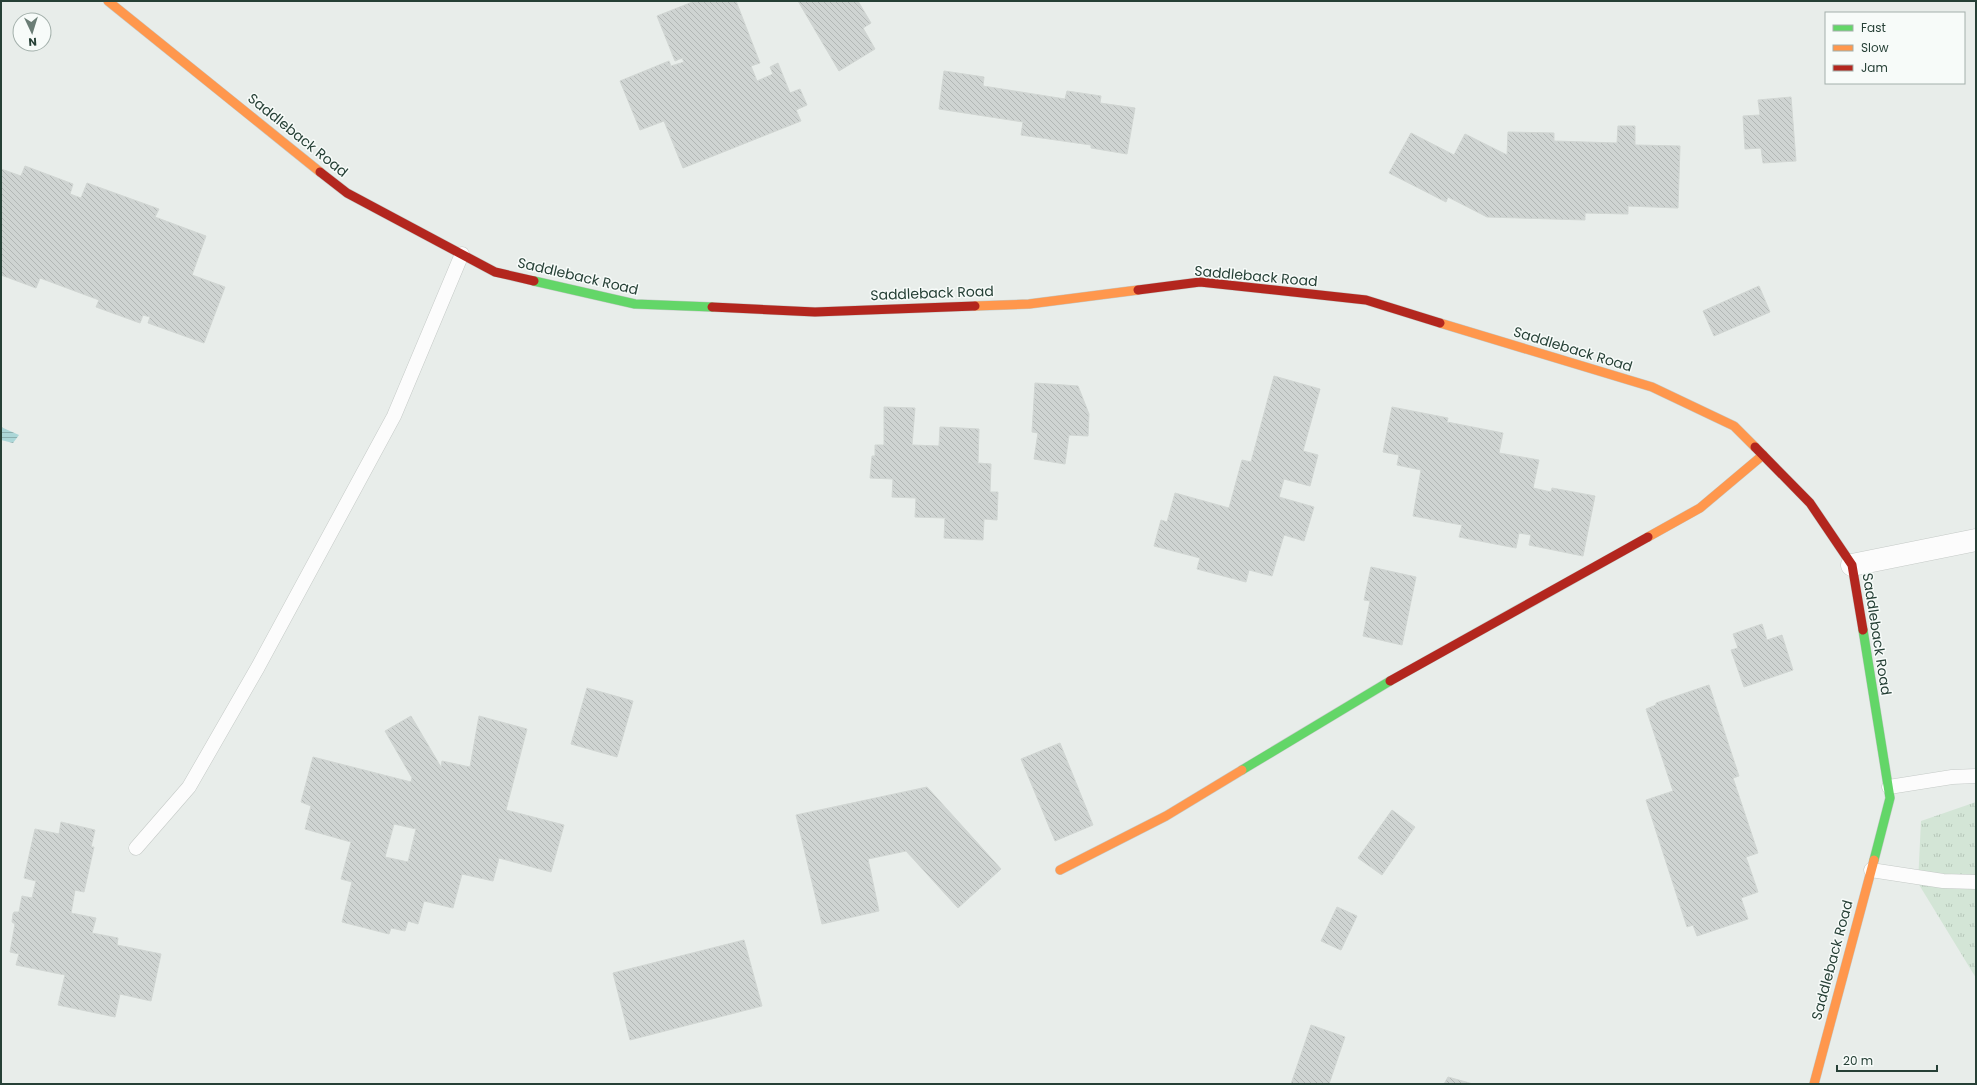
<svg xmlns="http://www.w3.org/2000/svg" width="1977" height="1085" viewBox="0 0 1977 1085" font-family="Poppins,sans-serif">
  <defs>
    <pattern id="grass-tufts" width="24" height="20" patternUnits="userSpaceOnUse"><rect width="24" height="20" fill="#d3e5d6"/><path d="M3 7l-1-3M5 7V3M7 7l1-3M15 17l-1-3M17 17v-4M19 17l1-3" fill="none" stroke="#b5c6b8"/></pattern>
    <pattern id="water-rules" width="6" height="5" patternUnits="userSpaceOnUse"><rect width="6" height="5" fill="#acd7d8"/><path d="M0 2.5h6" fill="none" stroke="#8cb0b0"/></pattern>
    <pattern id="building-back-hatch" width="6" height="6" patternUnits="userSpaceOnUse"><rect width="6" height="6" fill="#cfd4d2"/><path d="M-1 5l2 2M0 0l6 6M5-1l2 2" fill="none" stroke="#b2b7b5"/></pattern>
  </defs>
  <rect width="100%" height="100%" fill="#e8edea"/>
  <polygon fill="url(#grass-tufts)" points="1976,802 1976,978 1918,883 1921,821"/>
  <polygon fill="url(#water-rules)" points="1,427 19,435 13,443 1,440"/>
  <g fill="url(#building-back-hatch)" stroke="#d1d6d3" fill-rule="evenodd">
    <polygon points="695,1 736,1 760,63 751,66 757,81 773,74 770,67 778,63 790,93 800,89 807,105 796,110 801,121 683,168 664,121 640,130 620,81 669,61 671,66 684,62 682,58 675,61 657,16"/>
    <polygon points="798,1 858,1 871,23 863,28 875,49 839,71"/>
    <polygon points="944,71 984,77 983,86 1065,99 1067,91 1101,96 1100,103 1135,108 1127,154 1091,148 1091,145 1021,135 1023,122 939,109"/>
    <polygon points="1791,97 1796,161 1763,163 1761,148 1745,149 1743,116 1760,115 1758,100"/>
    <polygon points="1618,126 1635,126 1635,145 1680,146 1678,208 1628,206 1628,214 1585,213 1585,220 1487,217 1448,197 1446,202 1389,173 1411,133 1454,155 1465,134 1507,155 1508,132 1554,133 1554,141 1617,143"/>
    <polygon points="25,166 73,184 70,194 81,198 87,183 159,209 155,217 206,236 192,275 225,287 204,343 148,323 150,317 143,315 140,323 96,307 99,300 40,278 36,288 1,275 1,169 21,176"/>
    <polygon points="1759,286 1770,312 1714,336 1703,311"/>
    <polygon points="1274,376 1320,389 1303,451 1318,455 1310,486 1284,479 1279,497 1314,507 1304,541 1284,535 1272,576 1249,570 1246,582 1197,569 1200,558 1154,546 1161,520 1167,522 1175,493 1229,508 1242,460 1251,462"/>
    <polygon points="1035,383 1078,386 1089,414 1088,436 1069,435 1065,464 1034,459 1038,433 1032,432"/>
    <polygon points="884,407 915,408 912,445 939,446 940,427 979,429 978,463 991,464 990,492 998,492 997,520 984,519 983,540 944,538 945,518 915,517 916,498 892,497 893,479 870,478 872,456 875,456 875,445 884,445"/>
    <polygon points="1392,407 1448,418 1447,422 1503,433 1499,453 1539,460 1533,488 1551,492 1552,488 1595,496 1583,556 1529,545 1531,535 1519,533 1516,548 1459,537 1462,525 1413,516 1421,470 1397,465 1399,455 1383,452"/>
    <polygon points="1371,567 1416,577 1402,645 1363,636 1370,601 1364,600"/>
    <polygon points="1762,624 1767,640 1782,635 1793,670 1744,687 1731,650 1738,648 1733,634"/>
    <polygon points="1709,685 1739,776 1733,778 1758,853 1746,857 1758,892 1741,898 1748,919 1697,936 1693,925 1687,927 1646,800 1673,791 1646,709 1656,705 1656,703"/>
    <polygon points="587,688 633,701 617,757 571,744"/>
    <path d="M411,716L441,767L442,761L470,767L479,716L527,729L506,810L564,825L551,872L499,858L493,881L462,874L453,908L424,901L418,924L408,921L405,931L391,928L389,934L342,922L352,882L341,879L351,842L305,829L311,806L301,802L313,757L411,782L412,778L385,731ZM394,824L416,829L408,862L385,857Z"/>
    <polygon points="1060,743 1093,825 1055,841 1021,759"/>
    <polygon points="927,787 1001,869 958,908 906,851 868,859 879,911 822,924 796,815"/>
    <polygon points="1392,810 1415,827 1382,875 1358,858"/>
    <polygon points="61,822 95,830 91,847 94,847 84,892 75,890 71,913 96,918 92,933 118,938 117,945 161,954 151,1001 120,994 115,1017 58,1005 65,975 16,965 19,954 10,952 15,924 12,922 13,914 14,912 19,912 22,896 32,898 36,881 24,878 35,829 59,834"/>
    <polygon points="1337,907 1357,916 1341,950 1321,941"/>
    <polygon points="744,940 762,1006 630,1040 613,973"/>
    <polygon points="1311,1025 1345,1037 1329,1084 1291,1084"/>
    <polygon points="1448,1077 1473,1084 1444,1084"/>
  </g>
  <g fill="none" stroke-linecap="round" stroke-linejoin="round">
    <g stroke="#c5cac7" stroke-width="15">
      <g id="lane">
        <polyline points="1889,787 1952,777 1976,776"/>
        <polyline points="136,848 189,787 258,667 394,416 462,254"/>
        <polyline points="1871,870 1943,881 1976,882"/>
      </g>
    </g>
    <g stroke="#c5cac7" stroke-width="23">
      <polyline id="street" points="1852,565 1976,540"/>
    </g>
    <g stroke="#c4cac7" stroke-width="10">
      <g id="fast">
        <polyline points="534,281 635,304 712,307"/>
        <polyline points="1863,630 1890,798 1874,860"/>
        <polyline points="1242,770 1390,681"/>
      </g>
    </g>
    <g stroke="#c4cac7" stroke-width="10">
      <g id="slow">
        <polyline points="108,1 320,172"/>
        <polyline points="975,306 1029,304 1138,290"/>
        <polyline points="1440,323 1652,387 1734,426 1755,447"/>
        <polyline points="1648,537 1700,508 1763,455"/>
        <polyline points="1060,870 1166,816 1242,770"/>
        <polyline points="1814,1084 1874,860"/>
      </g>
    </g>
    <g stroke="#c4cac7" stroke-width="10">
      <g id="jam">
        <polyline points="320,172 347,193 495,272 534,281"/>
        <polyline points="1138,290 1200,282 1366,300 1440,323"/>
        <polyline points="712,307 815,312 975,306"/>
        <polyline points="1755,447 1810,503 1852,565 1863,630"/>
        <polyline points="1390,681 1648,537"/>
      </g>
    </g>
    <use href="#lane" stroke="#fcfcfc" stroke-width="14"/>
    <use href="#street" stroke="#fcfcfc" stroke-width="22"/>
    <use href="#fast" stroke="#63d668" stroke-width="9"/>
    <use href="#slow" stroke="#ff974d" stroke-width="9"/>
    <use href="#jam" stroke="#b3261e" stroke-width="9"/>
  </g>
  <g text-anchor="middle" stroke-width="3" stroke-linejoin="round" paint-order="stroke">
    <g font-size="14" fill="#264036" stroke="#f7fbf9">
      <text transform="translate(298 135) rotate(39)" y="5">Saddleback Road</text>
      <text transform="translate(578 276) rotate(13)" y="5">Saddleback Road</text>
      <text transform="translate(1256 276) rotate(5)" y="5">Saddleback Road</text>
      <text transform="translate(932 293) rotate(-2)" y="5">Saddleback Road</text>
      <text transform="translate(1573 349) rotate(17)" y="5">Saddleback Road</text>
      <text transform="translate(1877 634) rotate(81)" y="5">Saddleback Road</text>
      <text transform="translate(1832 960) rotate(-75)" y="5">Saddleback Road</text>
    </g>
  </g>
  <rect width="1977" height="1085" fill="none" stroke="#264036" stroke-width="4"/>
  <rect x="1825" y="12" width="140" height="72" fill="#f7fbf9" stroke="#a3b0ab"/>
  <rect x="1833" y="25" width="20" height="6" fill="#63d668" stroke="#a3b0ab"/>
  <text x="1861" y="32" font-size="12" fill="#264036">Fast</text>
  <rect x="1833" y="45" width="20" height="6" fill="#ff974d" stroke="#a3b0ab"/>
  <text x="1861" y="52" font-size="12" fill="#264036">Slow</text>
  <rect x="1833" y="65" width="20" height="6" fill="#b3261e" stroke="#a3b0ab"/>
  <text x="1861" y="72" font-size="12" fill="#264036">Jam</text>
  <g transform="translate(32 32) rotate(176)"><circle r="19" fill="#f7fbf9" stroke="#a3b0ab"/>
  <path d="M0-3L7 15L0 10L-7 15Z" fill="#6a7d75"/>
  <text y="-6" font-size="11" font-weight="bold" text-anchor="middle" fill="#264036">N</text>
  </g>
  <path d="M1837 1065v6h100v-6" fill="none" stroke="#264036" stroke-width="2"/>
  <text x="1843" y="1065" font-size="12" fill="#264036" stroke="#f7fbf9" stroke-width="3" paint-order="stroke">20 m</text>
</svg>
